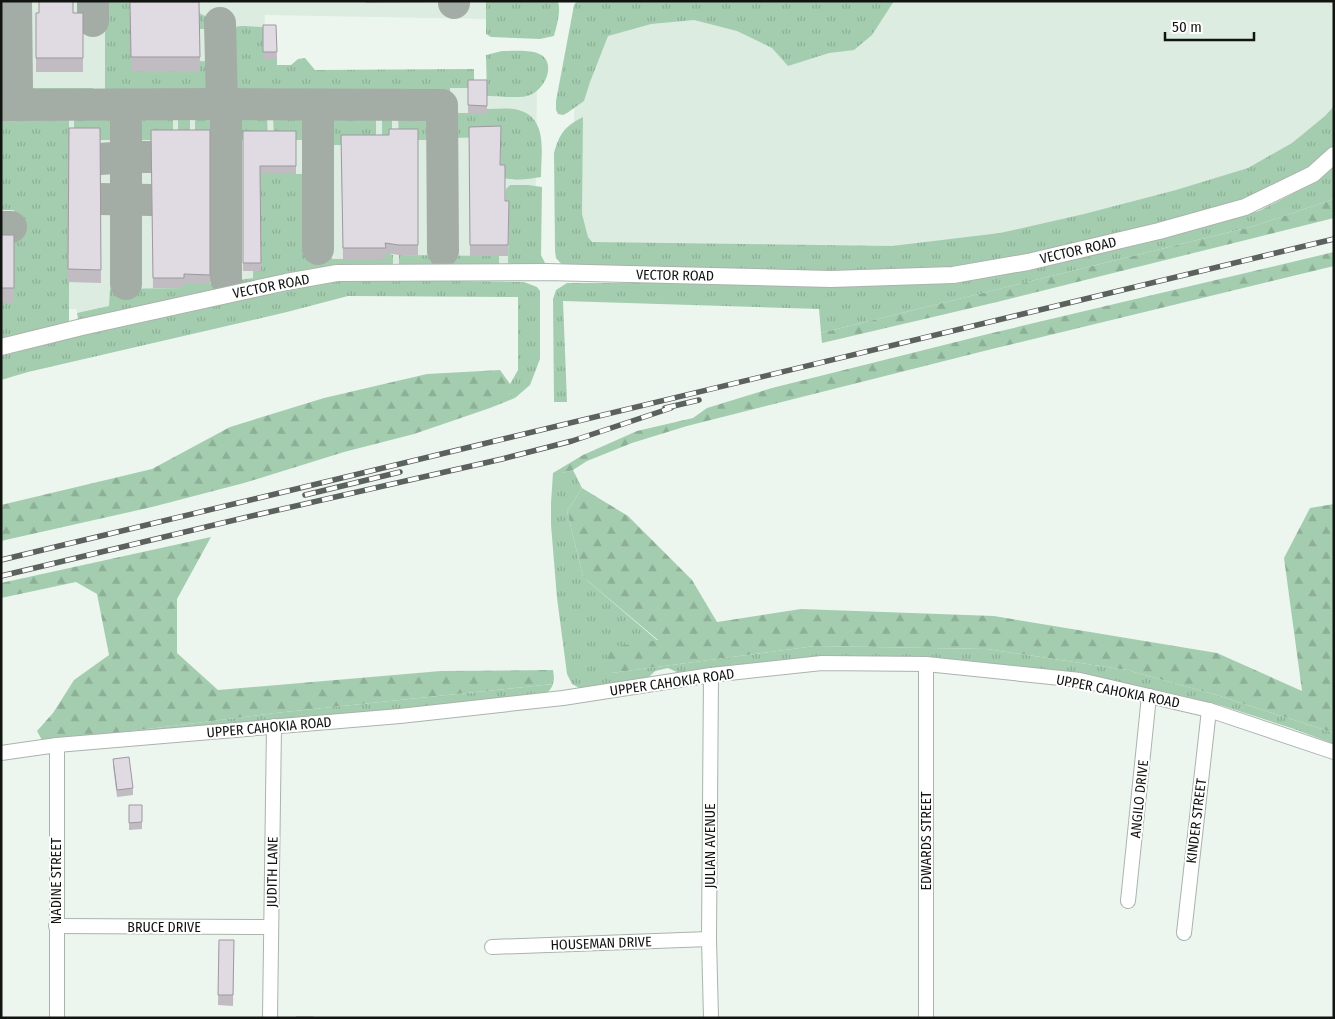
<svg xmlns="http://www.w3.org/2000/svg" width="1335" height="1019" viewBox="0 0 1335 1019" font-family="'Fira Sans Condensed',sans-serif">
  <defs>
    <pattern id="grass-tufts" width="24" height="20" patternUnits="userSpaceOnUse" patternTransform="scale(1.25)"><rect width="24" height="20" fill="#a4cdaf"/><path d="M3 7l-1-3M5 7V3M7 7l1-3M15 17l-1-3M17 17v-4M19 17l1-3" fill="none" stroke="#8caf96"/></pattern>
    <pattern id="forest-firs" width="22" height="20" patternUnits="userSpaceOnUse" patternTransform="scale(1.25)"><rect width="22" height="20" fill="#a4cdaf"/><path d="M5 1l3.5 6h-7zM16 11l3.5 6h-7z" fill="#8caf96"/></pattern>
  </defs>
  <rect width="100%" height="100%" fill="#ecf6ef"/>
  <g fill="#dcece0">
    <polygon points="1,1 486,1 486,19 265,15 262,74 466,83 537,84 535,260 499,265 337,262 79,317 76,309 69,309 69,321 1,305"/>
    <polygon points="595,1 1334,1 1334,122 1270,168 1090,222 896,251 581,248 575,216 574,113 580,75"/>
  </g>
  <g fill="url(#grass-tufts)">
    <path d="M105,1H193C198,13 200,16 213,17V29H199L200,72V61L213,62L212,80L208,89L191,96H109L105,91Z"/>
    <path d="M486,1H558C561,12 557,25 554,36L540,39L491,37L486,34Z"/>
    <polygon points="577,1 894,1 872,35 854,50 829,53 788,66 772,48 737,31 694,20 651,24 608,36 590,82 584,101 567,113 563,115 558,114 556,110 556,101 574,5"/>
    <path d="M245,26L276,28L263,59H277V65H291L298,59L305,58L315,70L474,69V88H450V97L250,96C245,94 240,93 236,88C228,77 232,46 232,32C234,26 239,26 245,26Z"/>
    <path d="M502,51C512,51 528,50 537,53C558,60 546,89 530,95C521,99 498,96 487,96L486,55Z"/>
    <polygon points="1,88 93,88 93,92 90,97 1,97"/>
    <path d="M1334,106V148L1309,168L1246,202L1121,236L969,265L936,269L816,272L564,267L556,258L555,251L554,153C560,133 564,127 583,117L582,214L588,237L592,242L892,246L1000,233L1084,214L1176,190L1248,168L1292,143L1325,116Z"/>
    <path d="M487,109C496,109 506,108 514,109C549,115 541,151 541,177C530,179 510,182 500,176L501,137L450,138V113H487Z"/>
    <polygon points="372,114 376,118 376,145 327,145 327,115"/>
    <path d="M426,114C436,121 433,129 433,140H399L398,115Z"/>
    <polygon points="67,115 69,121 69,321 66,327 1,342 1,302 14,302 14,210 1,210 1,116"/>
    <polygon points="75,115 114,115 117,120 118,140 74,140 74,121"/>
    <polygon points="138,115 171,115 173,118 173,140 134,140 134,120"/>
    <polygon points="180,115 189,116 190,120 190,140 178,140 178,118"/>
    <polygon points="197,115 218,115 221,122 221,139 195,140 195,121"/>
    <polygon points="235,115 267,115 268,140 263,174 311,174 311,254 327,254 333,259 343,259 382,145 382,119 385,115 392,115 392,140 389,140 390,254 393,255 393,265 82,323 78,319 77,313 109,306 110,289 184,288 184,284 210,284 253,278 253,271 261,271 258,140 232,140 231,122"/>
    <polygon points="273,115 311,115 311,140 274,140"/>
    <polygon points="1334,165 1334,199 1254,226 821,333 819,309 563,301 567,402 554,402 553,299 556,290 567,283 710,283 1019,272 1146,243 1259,211 1290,195 1318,178"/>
    <polygon points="510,185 528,185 542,187 541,255 546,265 511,268 508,262 509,212 505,211 506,189"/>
    <polygon points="399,255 499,256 499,265 400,266 399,264"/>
    <polygon points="387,280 524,282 537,287 540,291 540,359 530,385 515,398 510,394 510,384 518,370 518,297 348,296 287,312 28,372 1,380 1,356 63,340 298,286 338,281"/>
    <polygon points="573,470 582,488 567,511 583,577 658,641 611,673 815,646 987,649 1127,670 1220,696 1334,733 1334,744 1294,729 1223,706 1166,692 1099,678 1042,669 960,662 681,674 668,668 655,671 644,682 583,690 572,684 567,674 557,598 551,525 551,503 553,473 563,473"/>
    <path d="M553,684C550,694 542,695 532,697L43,742L275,713Z"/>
  </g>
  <g fill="url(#forest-firs)">
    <polygon points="1334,199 1334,218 997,302 822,343 821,333 1254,226"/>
    <polygon points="1334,252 1334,266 992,349 687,426 632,443 587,461 573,470 563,473 553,473 583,455 637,431 693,418 707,408 772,388 988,334"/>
    <polygon points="500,370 510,384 510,394 515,398 490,408 414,434 344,452 244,483 152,507 1,541 1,505 152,469 230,427 324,398 427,374"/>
    <polygon points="582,488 628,516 692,580 717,622 801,609 994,616 1217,653 1302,691 1284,558 1310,508 1334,504 1334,733 1220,696 1127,670 987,649 815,646 611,673 605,648 658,640 583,577 567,511"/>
    <polygon points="211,537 177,599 177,653 218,690 441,671 553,670 554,678 553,684 275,713 43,742 37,731 53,713 74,680 109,655 97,594 76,582 1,598 1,583"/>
  </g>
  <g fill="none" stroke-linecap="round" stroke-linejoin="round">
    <g stroke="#a4aca6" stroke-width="32">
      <polyline points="16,1 17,88"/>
      <polyline points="454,3 454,1"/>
      <polyline points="93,21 93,1"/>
      <polyline points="220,23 222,104"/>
      <polyline points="226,104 226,279"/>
      <polyline points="1,105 222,104 442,105 443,251"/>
      <polyline points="318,105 318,249"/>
      <polyline points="100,159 126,157 151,157"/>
      <polyline points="100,199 152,200"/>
      <polyline points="1,227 11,227"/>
      <polyline points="126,284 126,105"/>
    </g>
    <g stroke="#aab3ac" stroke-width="16">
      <g id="minor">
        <polyline points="926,664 926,1018"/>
        <polyline points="57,745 57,1018"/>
        <polyline points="1,753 57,745 400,716 563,698 711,675 822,663 926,664 1080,680 1209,710 1334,752"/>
        <polyline points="1128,901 1149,696"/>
        <polyline points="56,926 271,927"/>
        <polyline points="1184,933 1209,710"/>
        <polyline points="492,947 709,939"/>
        <polyline points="270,1018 274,726"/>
        <polyline points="711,1018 709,939 711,675"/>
      </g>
    </g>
    <g stroke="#aab3ac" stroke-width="18">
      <polyline id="tertiary" points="1,347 82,327 286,282 337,273 546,272 831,279 953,275 1028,262 1159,231 1245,207 1313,174 1334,155"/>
    </g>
    <use href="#minor" stroke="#fff" stroke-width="14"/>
    <use href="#tertiary" stroke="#fff" stroke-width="16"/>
    <g stroke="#5b615c" stroke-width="5.5">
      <g id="rail">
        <polyline points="665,408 699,400"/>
        <polyline points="305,495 400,472"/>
        <polyline points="1,560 1334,239"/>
        <polyline points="1,576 256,515 502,459 572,441 671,408"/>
      </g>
    </g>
    <use href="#rail" stroke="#fff" stroke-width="4" stroke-dasharray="11" stroke-linecap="butt"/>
  </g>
  <g fill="#c1bbc2">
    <polygon points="366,1 435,1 435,2 366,3"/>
    <polygon points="130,2 199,2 200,72 131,71"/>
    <rect x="36" y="13" width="47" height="59"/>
    <polygon points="263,25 276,25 277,59 263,59"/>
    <rect x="468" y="80" width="19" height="33"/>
    <polygon points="469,127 501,165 505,201 509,201 508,256 470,256"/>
    <polygon points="69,128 100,128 101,283 68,282"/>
    <polygon points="418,129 418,255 399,255 386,253 386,259 343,259 341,135 389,135"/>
    <polygon points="151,130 210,130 210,284 184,284 184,288 153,288"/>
    <polygon points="243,131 296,131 296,174 260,174 261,271 243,271"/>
    <polygon points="1,235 14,235 14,303 1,302"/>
    <polygon points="113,759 133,788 133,795 117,797 113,766"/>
    <polygon points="129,805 142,805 142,829 129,830"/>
    <polygon points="219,940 234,940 233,1006 218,1005"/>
  </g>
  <g fill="#e0dae2" stroke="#9d999e">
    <polygon points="39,1 73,1 73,13 83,13 83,58 36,58 36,13 39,13"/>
    <polygon points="130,2 199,2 200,57 131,57"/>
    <polygon points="263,25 276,25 277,52 263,52"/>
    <polygon points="468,80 487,80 487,106 468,105"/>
    <polygon points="501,126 500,165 505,165 505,201 509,201 508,245 470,245 469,127"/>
    <polygon points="69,128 100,128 101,270 68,269"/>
    <polygon points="389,129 418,129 418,245 399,245 385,243 386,248 343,248 341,135 389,135"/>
    <polygon points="151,130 210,130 210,275 184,274 184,278 153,278"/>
    <polygon points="243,131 296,131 296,166 260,166 261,263 243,263"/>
    <rect x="1" y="235" width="13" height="53"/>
    <polygon points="129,757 133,788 117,790 113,759"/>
    <polygon points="129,805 142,805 142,822 129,823"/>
    <polygon points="219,940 234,940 233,995 218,995"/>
    <rect x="297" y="1017" width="16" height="1"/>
  </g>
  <g text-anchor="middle" stroke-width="4" stroke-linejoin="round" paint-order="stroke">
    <g font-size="14" fill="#111411" stroke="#fff">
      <text transform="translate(1078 250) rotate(-13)" y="5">VECTOR ROAD</text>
      <text transform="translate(675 275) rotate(1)" y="5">VECTOR ROAD</text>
      <text transform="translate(271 286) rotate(-11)" y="5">VECTOR ROAD</text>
      <text transform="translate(672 682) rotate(-8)" y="5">UPPER CAHOKIA ROAD</text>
      <text transform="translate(1118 691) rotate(11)" y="5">UPPER CAHOKIA ROAD</text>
      <text transform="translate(269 727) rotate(-5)" y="5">UPPER CAHOKIA ROAD</text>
      <text transform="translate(1139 799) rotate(-84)" y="5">ANGILO DRIVE</text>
      <text transform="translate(1196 821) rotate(-83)" y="5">KINDER STREET</text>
      <text transform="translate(926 841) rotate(-90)" y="5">EDWARDS STREET</text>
      <text transform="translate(710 846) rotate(-90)" y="5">JULIAN AVENUE</text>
      <text transform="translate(272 872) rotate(-89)" y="5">JUDITH LANE</text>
      <text transform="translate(56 881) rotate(-90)" y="5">NADINE STREET</text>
      <text x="164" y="932">BRUCE DRIVE</text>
      <text transform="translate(601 943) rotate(-2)" y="5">HOUSEMAN DRIVE</text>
    </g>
  </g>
  <rect width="1335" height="1019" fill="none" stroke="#111411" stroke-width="5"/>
  <path d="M1165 32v8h89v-8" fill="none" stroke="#111411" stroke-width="2.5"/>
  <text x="1172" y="32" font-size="15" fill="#111411" stroke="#ffffff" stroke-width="4" paint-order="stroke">50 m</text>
</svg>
